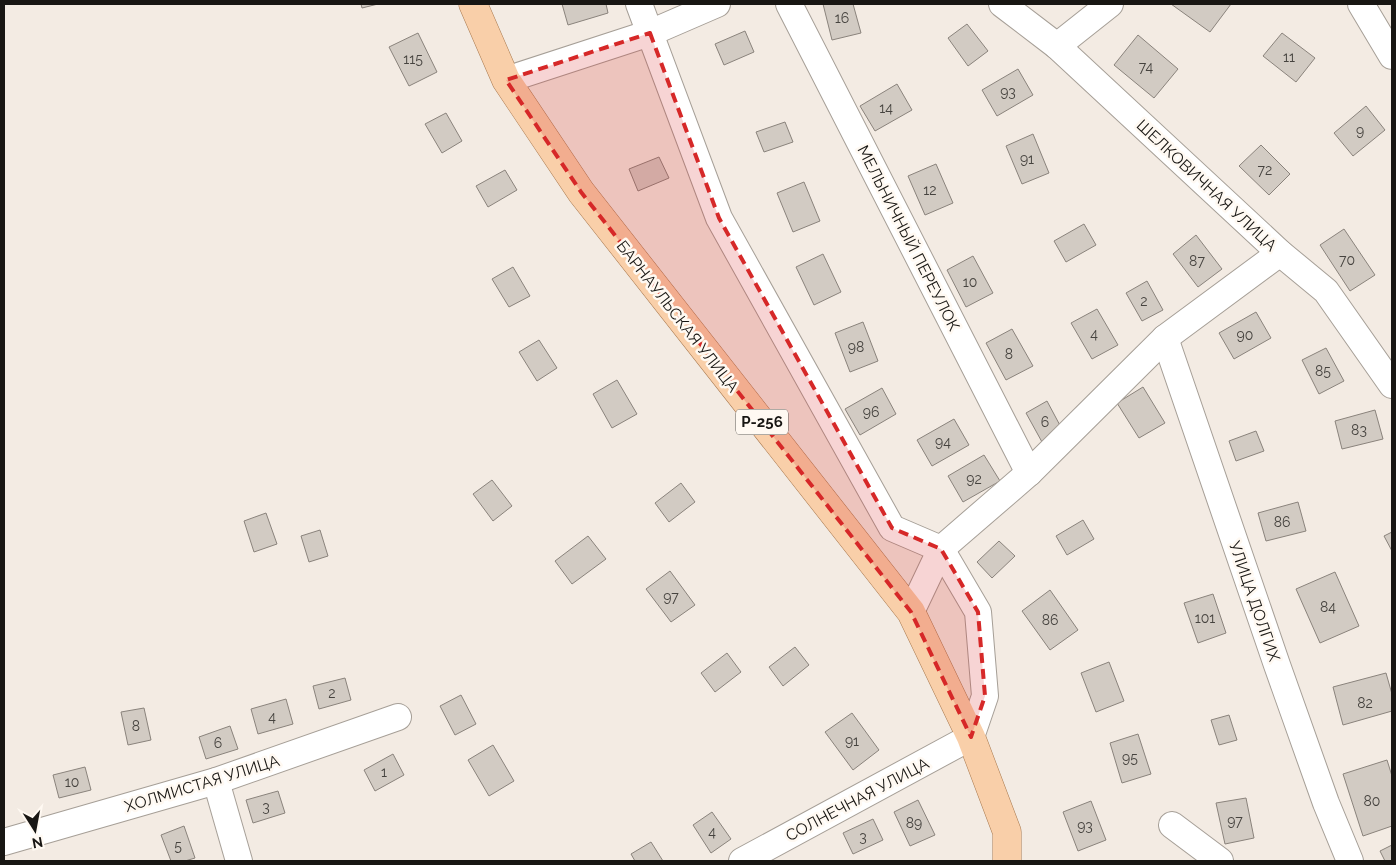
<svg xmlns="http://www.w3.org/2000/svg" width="1396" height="865" viewBox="0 0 1396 865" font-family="Raleway,sans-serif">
  <rect width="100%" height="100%" fill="#f3ebe3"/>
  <g fill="#d2cbc3" stroke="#8a837c">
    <polygon points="361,4 378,4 362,8"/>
    <polygon points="562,4 606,4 608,13 568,25"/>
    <polygon points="823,4 853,4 861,33 832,40"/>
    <polygon points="1171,4 1231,4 1210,32"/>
    <polygon points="967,24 988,51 968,66 948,38"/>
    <polygon points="745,31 754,52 724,65 715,44"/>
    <polygon points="418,33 437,72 409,86 389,47"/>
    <polygon points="1282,33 1315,58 1296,82 1263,56"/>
    <polygon points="1138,35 1178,69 1154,98 1114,65"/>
    <polygon points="1018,69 1033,95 997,116 982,90"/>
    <polygon points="897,84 912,110 875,131 860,106"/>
    <polygon points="1366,106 1385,130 1353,156 1334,133"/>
    <polygon points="446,113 462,141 442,153 425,124"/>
    <polygon points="785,122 793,142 764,152 756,132"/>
    <polygon points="1033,134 1049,173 1022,184 1006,146"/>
    <polygon points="1261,145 1290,174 1269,195 1239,166"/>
    <polygon points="659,157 669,178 638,191 629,169"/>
    <polygon points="936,164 953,203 925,215 908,176"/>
    <polygon points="505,170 517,190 488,207 476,186"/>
    <polygon points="804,182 820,221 793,232 777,193"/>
    <polygon points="1084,224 1096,245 1066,262 1054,241"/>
    <polygon points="1344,229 1375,275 1350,291 1320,245"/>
    <polygon points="1196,235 1222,269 1198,287 1173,254"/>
    <polygon points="823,254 841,292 814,305 796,267"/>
    <polygon points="973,256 993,293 966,307 947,270"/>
    <polygon points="513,267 530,296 509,307 492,279"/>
    <polygon points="1147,281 1163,310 1142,321 1126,293"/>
    <polygon points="1097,309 1118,345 1092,359 1071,323"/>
    <polygon points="1256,312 1271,338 1234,359 1219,333"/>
    <polygon points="863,322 878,361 850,372 835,333"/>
    <polygon points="1012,329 1033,366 1006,380 986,343"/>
    <polygon points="539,340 557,368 537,381 519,352"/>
    <polygon points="1326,348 1344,381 1319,394 1302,360"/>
    <polygon points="617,380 637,414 612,428 593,394"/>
    <polygon points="1143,387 1165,423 1139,438 1117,403"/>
    <polygon points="882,388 896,414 860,435 845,409"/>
    <polygon points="1047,401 1063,431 1042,442 1026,413"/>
    <polygon points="1375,410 1383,439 1342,449 1335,421"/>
    <polygon points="954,419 969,445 932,466 917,440"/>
    <polygon points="1256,431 1264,451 1236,461 1229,441"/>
    <polygon points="984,455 1000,481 963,502 948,476"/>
    <polygon points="492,480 512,506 493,521 473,494"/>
    <polygon points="681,483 695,502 669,522 655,503"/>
    <polygon points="1298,502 1306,531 1266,541 1258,513"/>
    <polygon points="266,513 277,544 254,552 244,521"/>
    <polygon points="1083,520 1094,539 1067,555 1056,536"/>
    <polygon points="320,530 328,556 309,562 301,536"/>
    <polygon points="1392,532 1392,551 1384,536"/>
    <polygon points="588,536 606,559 572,584 555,561"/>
    <polygon points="999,541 1015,556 992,578 977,562"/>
    <polygon points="670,571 695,605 671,622 646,589"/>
    <polygon points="1335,572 1359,626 1320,643 1296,589"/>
    <polygon points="1050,590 1078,630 1050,650 1022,611"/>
    <polygon points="1213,594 1226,633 1198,643 1184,603"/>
    <polygon points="795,647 809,665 783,686 769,667"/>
    <polygon points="727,653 741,672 715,692 701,673"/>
    <polygon points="1109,662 1124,701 1096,712 1081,673"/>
    <polygon points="1386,673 1392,694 1392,711 1343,725 1333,687"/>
    <polygon points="345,678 351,700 319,709 313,686"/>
    <polygon points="461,695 476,724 455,735 440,706"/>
    <polygon points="286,699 293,724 258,734 251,709"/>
    <polygon points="144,708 151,740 128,745 121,712"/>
    <polygon points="852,713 879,750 853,770 825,732"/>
    <polygon points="1229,715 1237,740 1219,745 1211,720"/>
    <polygon points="230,726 238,749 206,759 199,737"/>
    <polygon points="1138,734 1151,774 1122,783 1110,743"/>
    <polygon points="493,745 514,781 489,796 468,760"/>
    <polygon points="393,754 404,775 375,791 364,770"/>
    <polygon points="1387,760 1392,776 1392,826 1363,836 1343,774"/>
    <polygon points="85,767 91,790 59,798 53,775"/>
    <polygon points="278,791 285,813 253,823 246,800"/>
    <polygon points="1246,798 1254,838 1225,844 1216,803"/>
    <polygon points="918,800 935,835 910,846 894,812"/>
    <polygon points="1091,801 1106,840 1078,851 1063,812"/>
    <polygon points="712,812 731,839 711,853 693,825"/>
    <polygon points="873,819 883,840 853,854 843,833"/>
    <polygon points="184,826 195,858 185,861 171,861 161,835"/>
    <polygon points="651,842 663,861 635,861 631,854"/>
    <polygon points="1392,845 1392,861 1385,861 1380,851"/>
  </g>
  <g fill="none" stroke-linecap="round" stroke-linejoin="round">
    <g stroke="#a69f97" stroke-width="28">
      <g id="minor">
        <polyline points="639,4 719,218 892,528 941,549 978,612 985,696 971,737 742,861"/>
        <polyline points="789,4 1029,473"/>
        <polyline points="1002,4 1057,46 1280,253 1326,291 1392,385"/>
        <polyline points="1361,4 1392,56"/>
        <polyline points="1057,46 1110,4"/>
        <polyline points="506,80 650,33 717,4"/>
        <polyline points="1165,338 1277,665 1326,803 1350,861"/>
        <polyline points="911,612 941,549 1029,473 1165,338 1280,253"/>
        <polyline points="216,781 239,861"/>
        <polyline points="1172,825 1220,861"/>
        <polyline points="4,842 216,781 398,717"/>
      </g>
    </g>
    <g stroke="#a8794f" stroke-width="29">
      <polyline id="primary" points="473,4 506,80 581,192 911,612 971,737 1007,832 1007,861"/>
    </g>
    <use href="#minor" stroke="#fff" stroke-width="26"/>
    <use href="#primary" stroke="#f9cfa9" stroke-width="28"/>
  </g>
  <path fill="#d62828" fill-opacity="0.2" stroke="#d62828" stroke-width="4" stroke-dasharray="10 6" stroke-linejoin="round" d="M650,33L719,218L892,528L941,549L978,612L985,696L971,737L911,612L581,192L506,80Z"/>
  <g text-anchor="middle" stroke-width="5" stroke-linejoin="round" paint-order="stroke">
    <g font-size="14" fill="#46433f">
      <text x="842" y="23">16</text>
      <text x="1289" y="62">11</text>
      <text x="413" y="64">115</text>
      <text x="1146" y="72">74</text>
      <text x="1008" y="97">93</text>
      <text x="886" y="113">14</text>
      <text x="1360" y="136">9</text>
      <text x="1027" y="164">91</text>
      <text x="1265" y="175">72</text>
      <text x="930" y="195">12</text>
      <text x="1347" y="265">70</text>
      <text x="1197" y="266">87</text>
      <text x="970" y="287">10</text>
      <text x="1144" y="306">2</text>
      <text x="1094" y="339">4</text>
      <text x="1245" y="340">90</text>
      <text x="856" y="352">98</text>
      <text x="1009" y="359">8</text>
      <text x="1323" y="376">85</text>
      <text x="871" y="417">96</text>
      <text x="1045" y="427">6</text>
      <text x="1359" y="435">83</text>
      <text x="943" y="447">94</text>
      <text x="974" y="484">92</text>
      <text x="1282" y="527">86</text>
      <text x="671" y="602">97</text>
      <text x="1328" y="612">84</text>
      <text x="1205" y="623">101</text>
      <text x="1050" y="625">86</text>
      <text x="332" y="698">2</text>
      <text x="1365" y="708">82</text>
      <text x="272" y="722">4</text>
      <text x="136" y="731">8</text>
      <text x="852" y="746">91</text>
      <text x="218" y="748">6</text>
      <text x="1130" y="763">95</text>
      <text x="384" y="777">1</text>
      <text x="72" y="787">10</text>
      <text x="1372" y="806">80</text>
      <text x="266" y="812">3</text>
      <text x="1235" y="826">97</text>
      <text x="914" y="828">89</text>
      <text x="1085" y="831">93</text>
      <text x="712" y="837">4</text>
      <text x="863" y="842">3</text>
      <text x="178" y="851">5</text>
    </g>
    <rect fill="#fff9f2" stroke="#5d5a56" stroke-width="1" x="736" y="409.5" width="52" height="25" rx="4"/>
    <g font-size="15" font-weight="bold" fill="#181613">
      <text x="762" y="427">Р-256</text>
    </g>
    <g font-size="16" fill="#181613" stroke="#fff9f2">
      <text transform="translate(1207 185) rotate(43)" y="6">ШЕЛКОВИЧНАЯ УЛИЦА</text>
      <text transform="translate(909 238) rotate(63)" y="6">МЕЛЬНИЧНЫЙ ПЕРЕУЛОК</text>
      <text transform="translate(678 316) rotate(52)" y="6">БАРНАУЛЬСКАЯ УЛИЦА</text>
      <text transform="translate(1255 601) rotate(71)" y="6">УЛИЦА ДОЛГИХ</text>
      <text transform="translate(202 783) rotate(-17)" y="6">ХОЛМИСТАЯ УЛИЦА</text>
      <text transform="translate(857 799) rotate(-28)" y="6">СОЛНЕЧНАЯ УЛИЦА</text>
    </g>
  </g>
  <rect width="1396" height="865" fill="none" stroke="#181613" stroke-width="10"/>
  <g transform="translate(35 830) rotate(169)" stroke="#fff9f2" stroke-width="4" paint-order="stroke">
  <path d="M0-4L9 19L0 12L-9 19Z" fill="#181613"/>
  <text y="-8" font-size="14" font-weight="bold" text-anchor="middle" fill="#181613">N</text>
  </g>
</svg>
